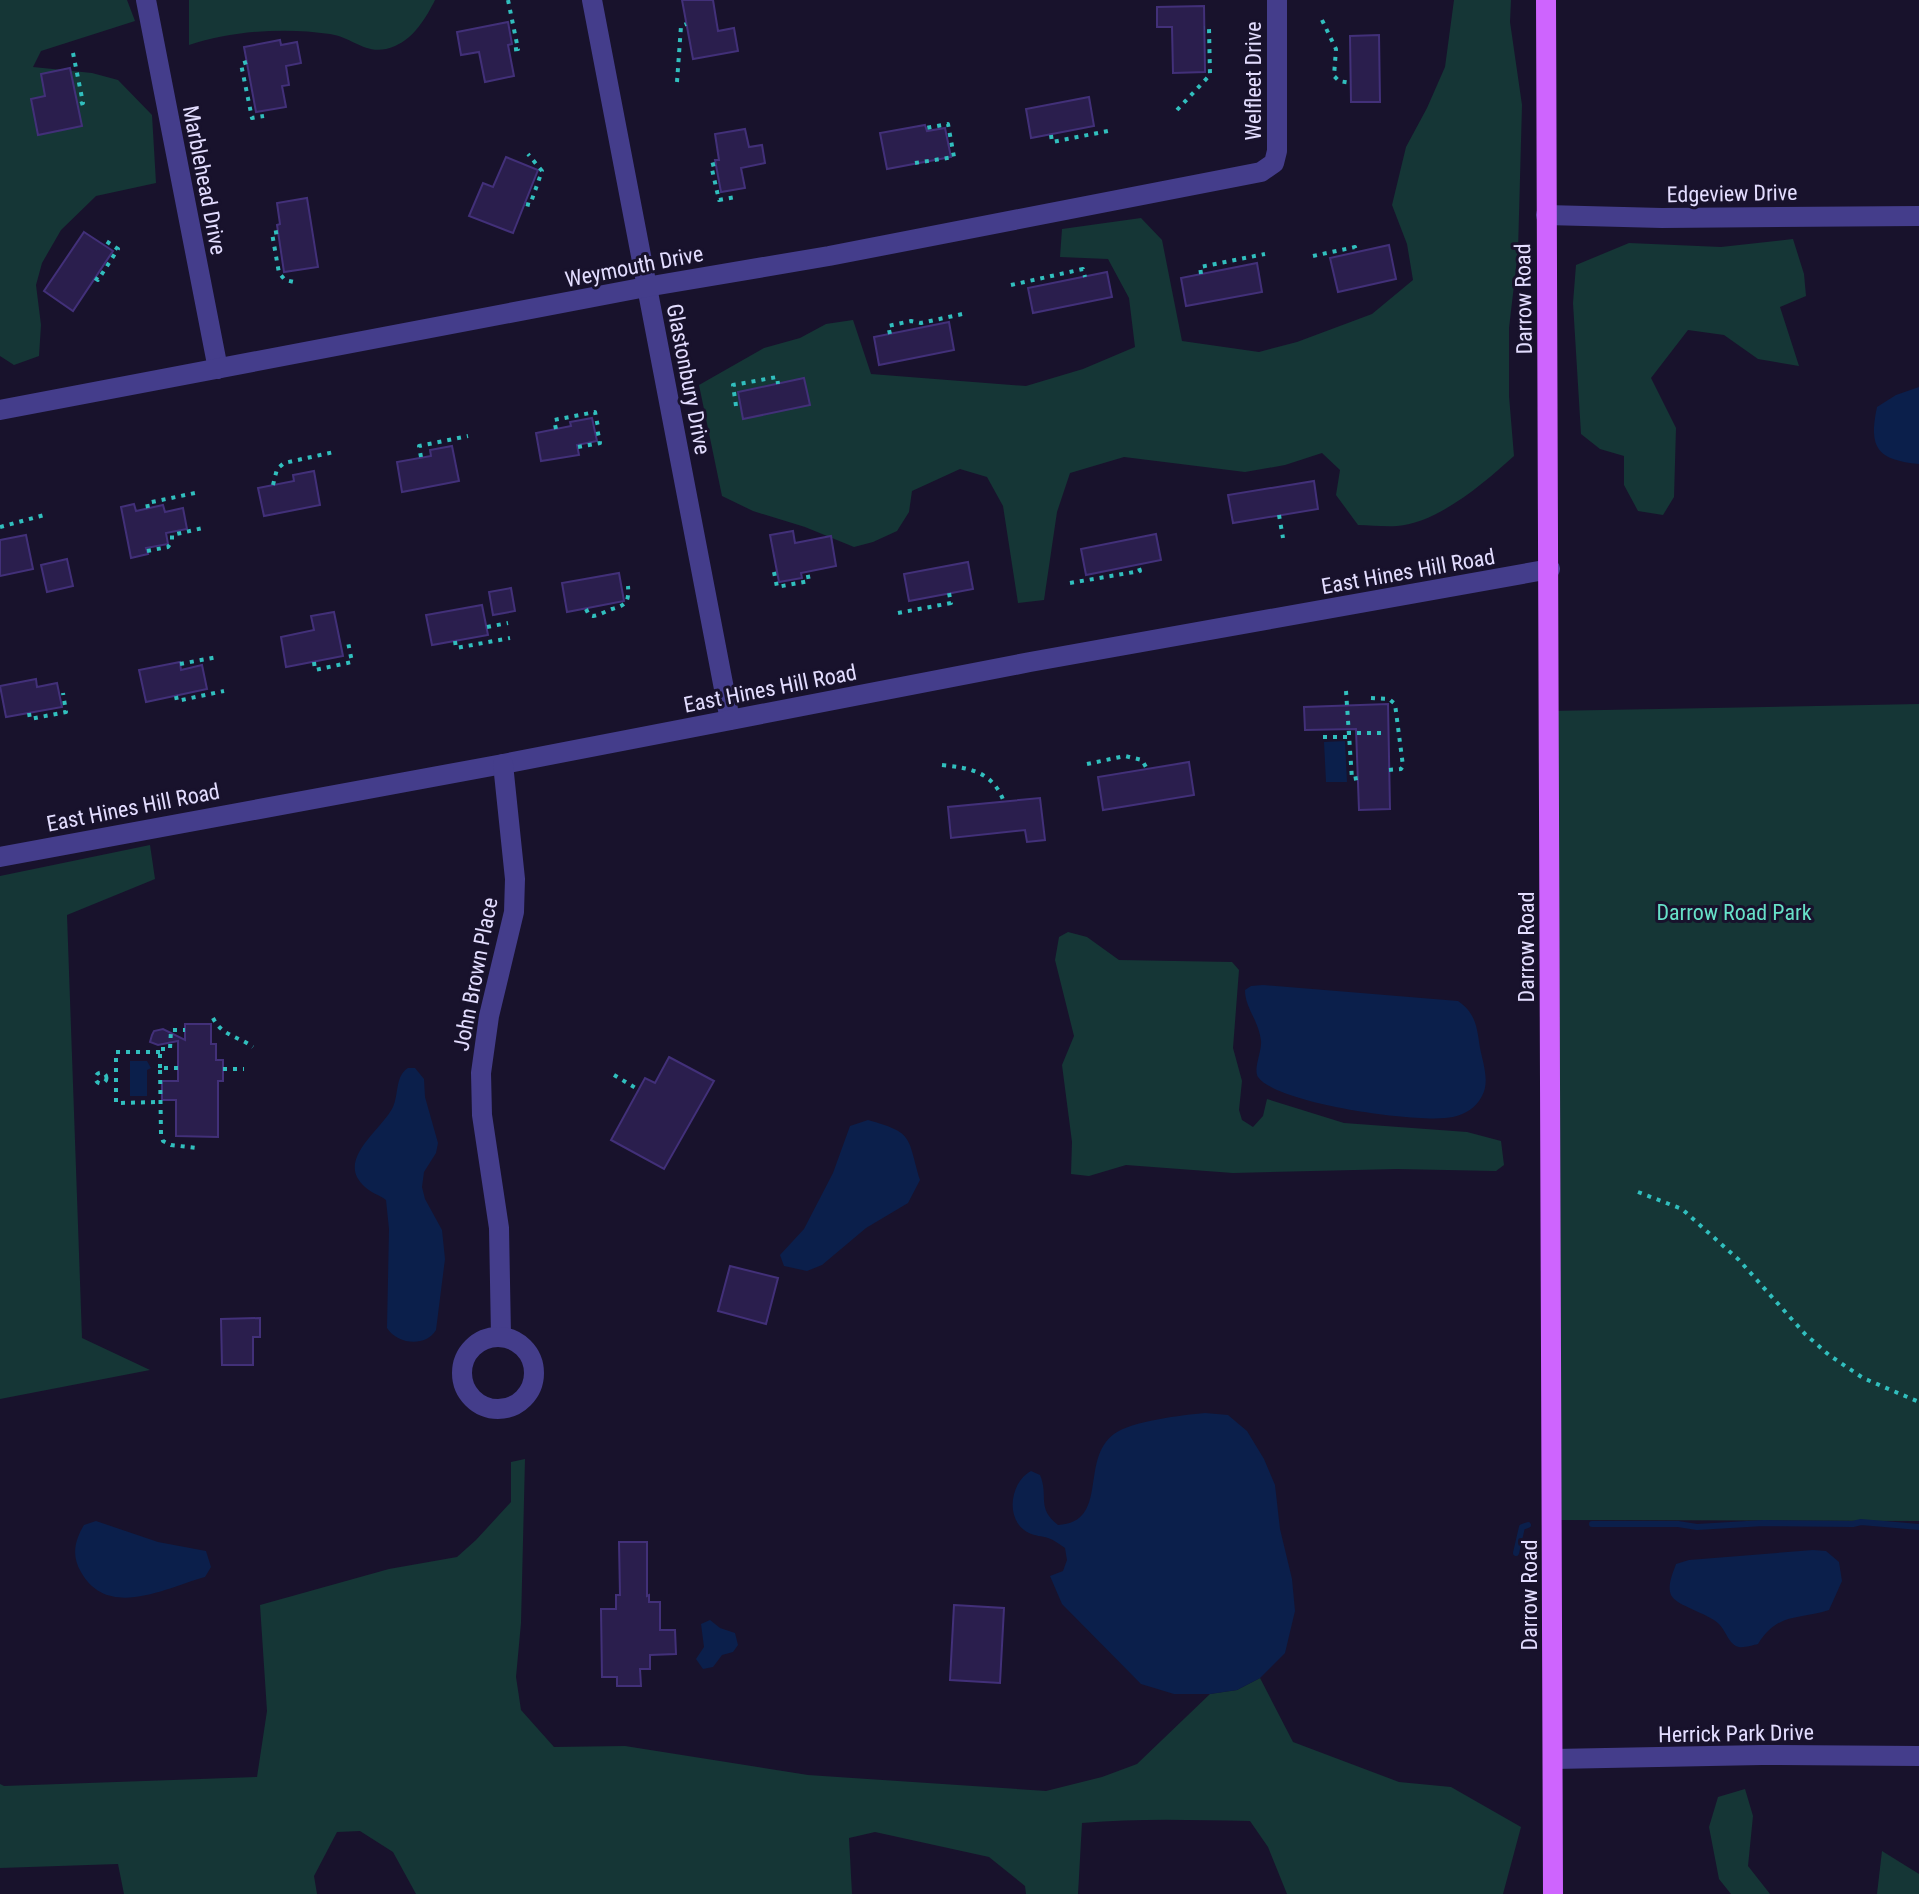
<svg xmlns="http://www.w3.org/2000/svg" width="1919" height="1894" viewBox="0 0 1919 1894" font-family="'Roboto Condensed',sans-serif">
  <rect width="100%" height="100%" fill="#18122c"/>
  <g fill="#153636">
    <polygon points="0,0 127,0 135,21 41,51 33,67 92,73 118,80 152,115 156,183 96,196 61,230 42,263 36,285 41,325 39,356 14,365 0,356"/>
    <path d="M189,0H435C426,18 414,38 395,46C367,58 355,38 330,34C285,27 232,31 189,45Z"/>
    <path d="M1454,0H1511L1510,22L1522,105L1518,251L1509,328V396L1514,456C1484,483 1438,523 1397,526C1384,527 1371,525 1358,525L1336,495L1340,470L1322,453L1285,465L1245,472L1124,457L1070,473L1057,512L1044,600L1018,603L1003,506L987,477L960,469L912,491L909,512L897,531L873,542L854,547L805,527L753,511L722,496L699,385L764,348L800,338L826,324L853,320L871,374L1026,386L1083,369L1135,347L1129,298L1108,259L1060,257L1062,229L1141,218L1162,240L1182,341L1259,352L1297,342L1372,314L1413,280L1407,244L1392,205L1406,147L1427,108L1445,67Z"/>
    <polygon points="1793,239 1804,274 1806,296 1780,307 1799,366 1758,359 1724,335 1688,330 1651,378 1676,428 1674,497 1663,515 1638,511 1624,485 1624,456 1600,449 1581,434 1573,303 1576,265 1629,243 1721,247"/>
    <polygon points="1919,704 1919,1521 1552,1520 1549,711"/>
    <polygon points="150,845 155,879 67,915 82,1338 150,1370 0,1399 0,876"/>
    <polygon points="1068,932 1087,937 1119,960 1232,962 1239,970 1233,1048 1242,1081 1239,1110 1242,1120 1253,1127 1263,1116 1267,1099 1344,1123 1467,1132 1501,1141 1504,1165 1496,1171 1397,1169 1233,1173 1126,1165 1089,1176 1071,1174 1072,1142 1062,1065 1074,1036 1055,960 1059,937"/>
    <path d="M525,1459L521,1623L516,1677L521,1710L554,1747L625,1746L808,1775L1046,1791L1102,1777L1137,1764L1210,1694L1237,1690L1260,1678L1293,1742L1399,1782L1451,1787L1521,1827L1503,1894H1287L1268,1847L1250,1821C1194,1820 1138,1818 1082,1823L1078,1894H1026L1025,1886L989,1857L875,1832L849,1838L852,1894H416L393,1852L360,1831L337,1832L314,1876L317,1894H124L118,1864L0,1868V1784L4,1786L257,1777L267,1711L260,1605L389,1569L457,1557L476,1540L511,1502V1462Z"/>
    <polygon points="1745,1789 1753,1816 1748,1866 1770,1894 1731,1894 1719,1879 1709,1827 1718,1797"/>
    <polygon points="1882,1851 1919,1874 1919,1894 1877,1894"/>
  </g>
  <g fill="#0b1f4b">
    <path d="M1919,387V464C1878,460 1868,449 1877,407L1896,395Z"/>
    <polygon points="1345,741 1347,782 1326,782 1324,742"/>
    <path d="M1263,985L1458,1001C1476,1013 1477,1028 1480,1048C1483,1063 1490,1082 1482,1096C1476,1108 1465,1114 1453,1117C1421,1124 1277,1104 1258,1077C1253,1069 1262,1051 1261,1041C1259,1021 1245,1008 1245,990L1251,986Z"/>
    <polygon points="130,1061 147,1061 151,1068 147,1070 147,1096 130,1096"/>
    <path d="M408,1068H415L424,1079L425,1097L438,1143L436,1153L424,1172L422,1187L425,1199L442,1230L445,1259L436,1330C426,1347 398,1345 387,1328L389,1229L386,1200C380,1195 371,1193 365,1187C334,1160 382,1130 393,1107C399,1094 395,1076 408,1068Z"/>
    <path d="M868,1120C914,1133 907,1136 920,1180L908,1203L866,1228L822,1265L807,1271L784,1266L780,1255L804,1229L833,1173L850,1126Z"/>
    <path d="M1205,1413L1228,1415L1247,1431L1264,1459L1275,1485L1280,1529L1292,1579L1295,1611L1285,1653L1260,1678L1237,1690L1210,1694H1174L1141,1684L1062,1604L1050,1576L1063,1571L1067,1560L1065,1548C1059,1544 1054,1540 1048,1538C1042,1536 1035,1536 1029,1533C1004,1521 1010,1482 1031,1471L1040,1475C1049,1496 1036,1508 1058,1525C1110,1522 1079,1460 1114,1434C1131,1421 1183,1415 1205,1413Z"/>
    <path d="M96,1521L158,1542L206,1551L211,1567L205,1577C165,1588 108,1620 81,1572C71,1555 75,1540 84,1525Z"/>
    <path d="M1813,1550L1826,1551L1839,1562L1842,1581L1829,1610C1798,1620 1778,1612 1758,1644C1753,1645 1744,1648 1739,1647C1729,1645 1726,1631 1719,1624C1708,1613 1676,1606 1671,1595C1667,1585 1673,1573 1676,1564L1689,1560Z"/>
    <polygon points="710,1620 720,1628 735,1633 738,1645 733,1652 722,1655 713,1667 703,1669 696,1659 704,1647 701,1624"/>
  </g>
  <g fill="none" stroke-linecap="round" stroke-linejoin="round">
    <g stroke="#0b1f4b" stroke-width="6">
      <polyline points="1592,1524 1678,1524 1697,1527 1764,1523 1853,1524 1861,1522 1919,1527"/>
      <polyline points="1516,1553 1522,1527 1528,1525"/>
    </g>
  </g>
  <g fill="#2a1e4d" stroke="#423079" stroke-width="2">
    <polygon points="682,0 713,0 718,31 734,28 738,51 693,59"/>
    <polygon points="1204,6 1205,72 1173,73 1172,27 1157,27 1157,7"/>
    <polygon points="508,22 512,44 508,45 514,76 485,82 479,52 461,55 457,32"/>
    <polygon points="1379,35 1380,102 1351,102 1350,36"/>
    <polygon points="280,40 281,45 297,42 301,63 286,66 289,85 282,86 286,107 256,112 244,47"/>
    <polygon points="70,68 82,126 38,135 31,99 45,96 41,74"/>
    <polygon points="1089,97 1094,126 1031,138 1026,109"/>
    <polygon points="925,125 927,131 945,128 951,157 887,169 880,133"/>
    <polygon points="745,129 749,147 762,145 765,163 741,168 745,188 721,192 715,160 719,160 715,134"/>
    <polygon points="506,157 538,170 513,233 469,216 483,183 493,187"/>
    <polygon points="307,198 318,267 284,272 277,225 280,224 277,203"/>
    <polygon points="84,232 113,251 73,311 44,291"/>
    <polygon points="1389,245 1396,279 1338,292 1330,258"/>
    <polygon points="1257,263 1262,292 1186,306 1181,278"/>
    <polygon points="1107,272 1112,297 1033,313 1028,288"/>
    <polygon points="949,322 954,350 879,365 874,337"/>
    <polygon points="804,378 810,405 743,419 738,392"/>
    <polygon points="592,418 597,441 577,445 579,455 541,461 536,433 571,426 570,422"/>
    <polygon points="452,446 459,481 402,492 397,462 431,456 430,450"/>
    <polygon points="314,471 320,505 264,516 258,488 294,481 293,475"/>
    <polygon points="1314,481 1318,509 1233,523 1228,495"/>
    <polygon points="134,504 136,511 163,505 165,512 183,508 187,529 166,533 168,544 146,548 148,554 131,558 121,507"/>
    <polygon points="793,531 795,543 831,536 836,566 801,573 802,578 779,582 770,535"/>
    <polygon points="1156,534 1161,560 1086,575 1081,549"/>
    <polygon points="26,535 33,569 0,576 0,540"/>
    <polygon points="67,559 73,586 47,592 41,565"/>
    <polygon points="968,562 973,589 909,601 904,574"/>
    <polygon points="619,573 624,601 567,612 562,583"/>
    <polygon points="511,588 515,611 493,615 489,592"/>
    <polygon points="482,605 488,635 432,645 426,615"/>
    <polygon points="334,612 343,656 286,667 281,637 314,630 311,616"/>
    <polygon points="180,662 181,670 202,665 207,689 146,702 139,670"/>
    <polygon points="36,679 37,687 57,683 62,707 6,717 0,686"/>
    <polygon points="1388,704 1390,809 1359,810 1356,729 1305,730 1304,707"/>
    <polygon points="1189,762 1194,795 1103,810 1098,777"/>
    <polygon points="1040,798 1045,840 1027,842 1025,830 951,838 948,807"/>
    <polygon points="185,1024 211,1024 211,1044 216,1044 216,1060 223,1060 223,1081 218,1081 218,1137 176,1136 176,1100 162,1100 162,1081 178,1081 178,1041 158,1045 150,1042 152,1035 154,1031 163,1029 185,1040"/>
    <polygon points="669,1057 714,1081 664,1169 611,1140 645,1078 655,1083"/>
    <polygon points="730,1266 778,1278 766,1324 718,1311"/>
    <polygon points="260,1318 260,1337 253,1337 253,1365 222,1365 221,1319"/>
    <polygon points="619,1542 647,1542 647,1596 649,1595 649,1602 660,1602 660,1630 675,1630 676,1654 650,1655 650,1669 640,1669 641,1686 617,1686 617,1677 602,1677 601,1609 616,1609 616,1595 620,1595"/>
    <polygon points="954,1605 1004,1608 1000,1683 950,1680"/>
  </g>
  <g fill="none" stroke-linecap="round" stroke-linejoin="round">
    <g stroke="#31bfbe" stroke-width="4" stroke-dasharray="4 6" stroke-linecap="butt">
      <polyline points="508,0 518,49 509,50"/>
      <polyline points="1322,20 1336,49 1334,76 1339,81 1351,83"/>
      <polyline points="73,53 83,103 77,105"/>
      <polyline points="247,62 241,64 252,118 264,116"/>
      <polyline points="677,82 681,26 686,24"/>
      <polyline points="1177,110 1210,75 1209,28 1204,28"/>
      <polyline points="1051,135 1052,142 1108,131"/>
      <polyline points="915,163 954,157 948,124 926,128"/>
      <polyline points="715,164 711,165 719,200 736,197"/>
      <polyline points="526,204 530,205 542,171 528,154"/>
      <polyline points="278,232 272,233 279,273 285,280 298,283"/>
      <polyline points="1313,256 1355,247 1356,252"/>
      <polyline points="1201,274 1200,267 1265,254"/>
      <polyline points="95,278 98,280 118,249 103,239"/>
      <polyline points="1011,285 1083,269 1085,277"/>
      <polyline points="890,334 888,326 911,321 921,323 967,313"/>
      <polyline points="736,406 733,385 777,377 778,384"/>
      <polyline points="556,429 554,420 595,412 598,427"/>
      <polyline points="578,447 600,443 597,428"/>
      <polyline points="421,457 419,446 468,436"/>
      <polyline points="273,485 277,469 284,463 334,452"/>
      <polyline points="148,508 147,503 195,493"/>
      <polyline points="1279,515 1283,538"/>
      <polyline points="0,527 48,514"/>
      <polyline points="147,551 168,547 172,541 172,535 203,528"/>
      <polyline points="774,572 777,587 809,581 807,571"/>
      <polyline points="1070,583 1140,571 1138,565"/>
      <path d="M586,609L589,615L593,616C600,615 606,611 612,609C627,605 629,601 628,586"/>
      <polyline points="898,613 951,603 949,593"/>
      <polyline points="487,627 508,623"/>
      <polyline points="455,641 456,648 510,638"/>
      <polyline points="314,662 315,670 352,662 348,642"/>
      <polyline points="180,664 217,657"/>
      <polyline points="1346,691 1352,779 1358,778"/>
      <polyline points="176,696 177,701 224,691"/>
      <polyline points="1371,698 1389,699 1395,704 1403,766 1401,769 1388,770"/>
      <polyline points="29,713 30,719 66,712 63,693"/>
      <polyline points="1347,733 1381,733"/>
      <polyline points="1323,737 1348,737"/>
      <polyline points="1087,764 1125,756 1142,760 1147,769"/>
      <path d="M942,765C971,768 993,772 1004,802"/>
      <path d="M213,1018C222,1036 238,1036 253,1047"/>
      <polyline points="160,1052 116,1052 116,1103 160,1102"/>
      <polyline points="160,1068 160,1049 170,1049 171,1030 185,1030"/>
      <polyline points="178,1068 160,1068 161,1134 163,1141 171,1145 197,1148"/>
      <polyline points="223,1069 244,1069"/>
      <circle cx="101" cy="1078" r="5.5"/>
      <polyline points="614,1075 639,1090"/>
      <polyline points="1638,1192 1682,1209 1739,1260 1805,1334 1829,1355 1863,1378 1919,1402"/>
    </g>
    <g stroke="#443d8b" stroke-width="20">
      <polyline points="146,0 218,369"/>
      <polyline points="592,0 730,720"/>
      <polyline points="1546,215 1662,218 1919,216"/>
      <polyline points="0,410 646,287 829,256 1261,172 1274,163 1277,151 1277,0"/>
      <polyline points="0,857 503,764 1030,662 1550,569"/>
      <polyline points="501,1336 499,1228 482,1115 481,1073 489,1016 514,912 515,879 503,764"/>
      <circle cx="498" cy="1373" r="36"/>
      <polyline points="1554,1759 1762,1755 1919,1756"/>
    </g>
    <polyline stroke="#ce64fe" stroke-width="20" points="1546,0 1553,1894"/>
  </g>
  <g text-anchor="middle" stroke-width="6" stroke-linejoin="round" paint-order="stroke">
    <g font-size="22" fill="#e3ddff" stroke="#18122c">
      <text transform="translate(1253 81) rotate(-90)" y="8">Welfleet Drive</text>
      <text transform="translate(205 180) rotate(79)" y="8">Marblehead Drive</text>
      <text transform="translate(1732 193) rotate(-1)" y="8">Edgeview Drive</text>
      <text transform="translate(634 266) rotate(-11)" y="8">Weymouth Drive</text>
      <text transform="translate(1523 299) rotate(-91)" y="8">Darrow Road</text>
      <text transform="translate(689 379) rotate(79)" y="8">Glastonbury Drive</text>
      <text transform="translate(1408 571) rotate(-10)" y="8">East Hines Hill Road</text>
      <text transform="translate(770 688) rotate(-11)" y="8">East Hines Hill Road</text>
      <text transform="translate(133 807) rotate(-11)" y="8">East Hines Hill Road</text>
      <text transform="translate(1526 947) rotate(-90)" y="8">Darrow Road</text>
      <text transform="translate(475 974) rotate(-79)" y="8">John Brown Place</text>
      <text transform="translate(1529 1595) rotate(-90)" y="8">Darrow Road</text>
      <text transform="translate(1736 1733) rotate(-1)" y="8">Herrick Park Drive</text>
    </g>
    <g font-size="22" fill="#67e1c9" stroke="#18122c">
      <text x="1734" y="920">Darrow Road Park</text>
    </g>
  </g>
</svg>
